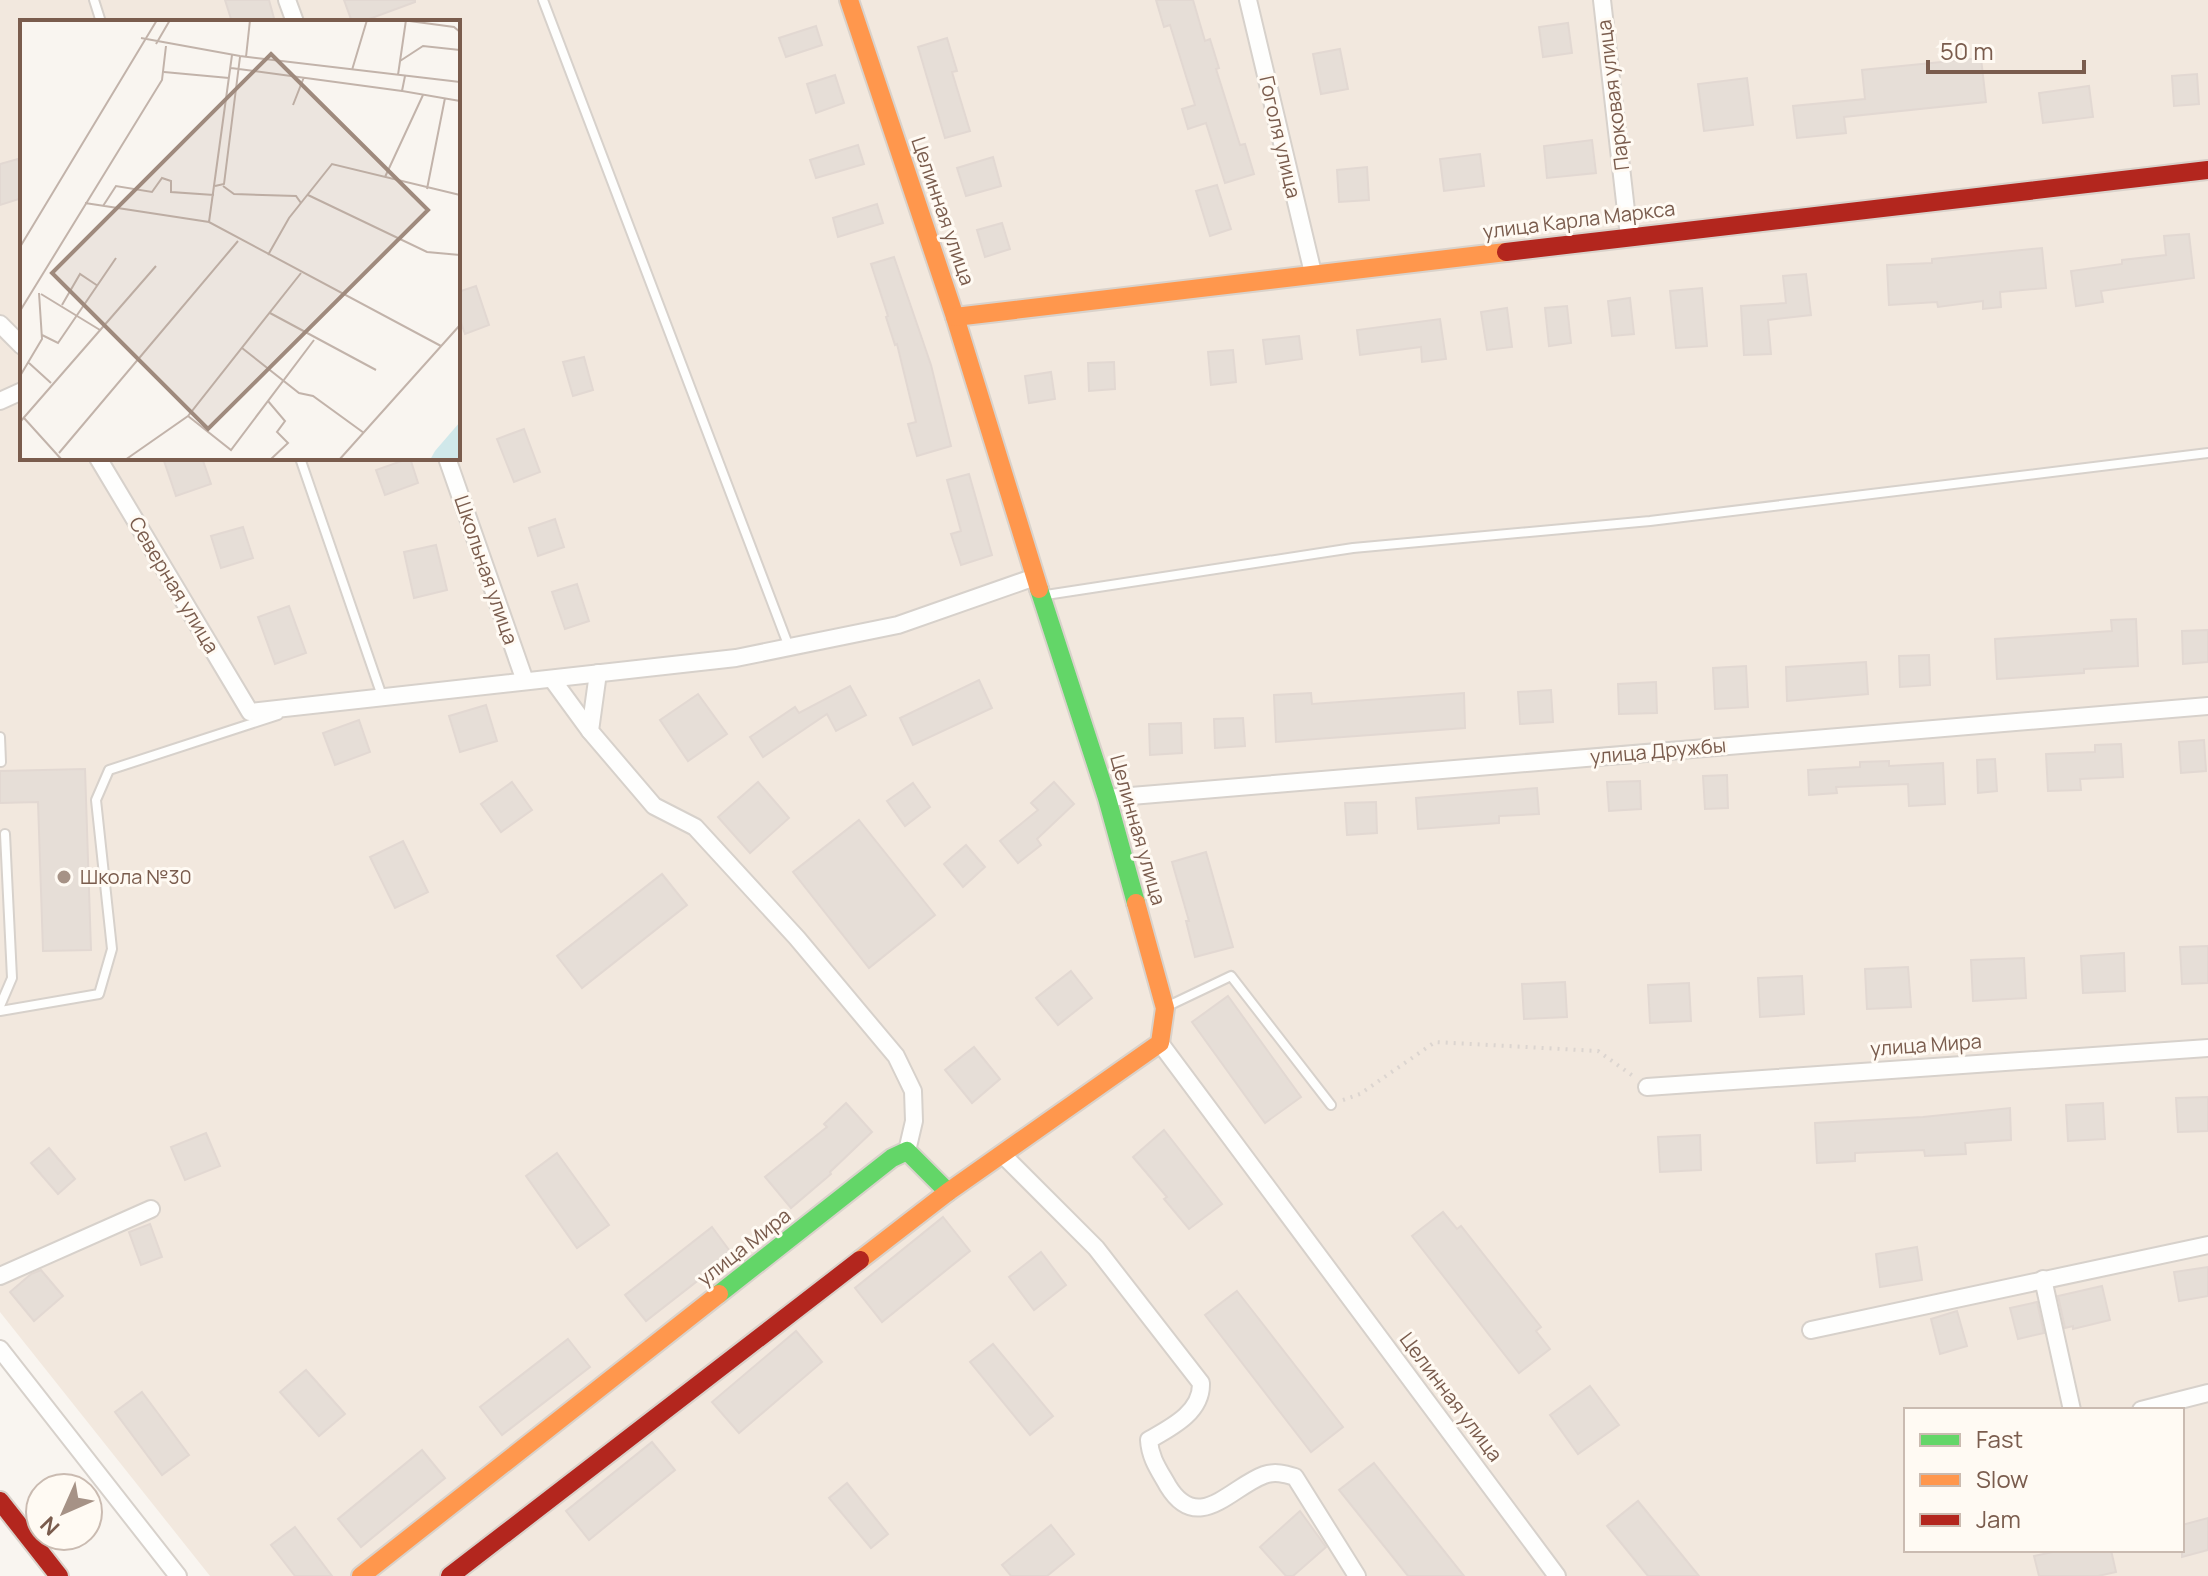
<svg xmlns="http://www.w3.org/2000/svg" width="2208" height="1576" viewBox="0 0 2208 1576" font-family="Manrope,sans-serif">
  <rect width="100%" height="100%" fill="#f9f5f0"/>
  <path fill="#f2e8de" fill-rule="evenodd" d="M0,0H2208V1576H210L0,1312ZM22,22H458V458H22ZM1906,1410H2182V1550H1906Z"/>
  <g fill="#e6ded7" stroke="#e2d8d2" stroke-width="2">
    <polygon points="225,0 269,0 275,22 232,22"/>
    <polygon points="344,0 415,0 415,2 361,22 352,22"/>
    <polygon points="1156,0 1193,0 1205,41 1210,39 1219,68 1216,69 1240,145 1245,144 1254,174 1225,183 1206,123 1188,129 1182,109 1195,105 1170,25 1164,27"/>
    <polygon points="1568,23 1572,53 1543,57 1539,27"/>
    <polygon points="816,26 822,45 786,57 779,38"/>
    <polygon points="947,38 957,71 952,72 970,131 945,138 918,47"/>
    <polygon points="1340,49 1348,89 1321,94 1313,54"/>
    <polygon points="1981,58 1986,102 1844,117 1846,133 1797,138 1793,106 1865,99 1862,70"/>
    <polygon points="2197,74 2199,104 2174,106 2172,76"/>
    <polygon points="835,75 844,103 816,113 807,84"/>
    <polygon points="1747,78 1753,125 1704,131 1698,84"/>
    <polygon points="2089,86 2093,117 2043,123 2039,93"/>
    <polygon points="1592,140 1596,173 1547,178 1544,146"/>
    <polygon points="858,145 864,164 816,178 810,160"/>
    <polygon points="1480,154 1484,186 1444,191 1440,159"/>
    <polygon points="993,157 1001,186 966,196 957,168"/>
    <polygon points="18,159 22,174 22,198 0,205 0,164"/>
    <polygon points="1367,167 1369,200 1339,202 1337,170"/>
    <polygon points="1217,185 1231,229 1210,236 1196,191"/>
    <polygon points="877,204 883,223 838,237 833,218"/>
    <polygon points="1002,223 1010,249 985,257 977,230"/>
    <polygon points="2189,234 2194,278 2101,291 2103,302 2076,306 2071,271 2122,264 2122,260 2166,255 2164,236"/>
    <polygon points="2042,248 2046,288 2000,292 2001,307 1983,309 1983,301 1938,307 1937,302 1889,305 1887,265 1932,263 1932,259"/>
    <polygon points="894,257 931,365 951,446 917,456 908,424 916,422 897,344 895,345 886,317 888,316 871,264"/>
    <polygon points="1806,274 1811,315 1768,320 1771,354 1744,355 1741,306 1786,303 1783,276"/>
    <polygon points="476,286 489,325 465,334 458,314 458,292"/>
    <polygon points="1702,288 1707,346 1676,348 1670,291"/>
    <polygon points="1630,298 1634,334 1612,336 1608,301"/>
    <polygon points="1567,306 1571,343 1549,346 1545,308"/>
    <polygon points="1507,308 1512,347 1487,350 1481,312"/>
    <polygon points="1440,319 1446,359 1422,362 1421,347 1360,355 1357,330"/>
    <polygon points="1299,336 1302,359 1266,364 1263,340"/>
    <polygon points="1233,350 1236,382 1211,385 1208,352"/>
    <polygon points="584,357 593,390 573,396 563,362"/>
    <polygon points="1114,362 1115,389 1089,391 1088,363"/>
    <polygon points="1051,372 1055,399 1029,403 1025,376"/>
    <polygon points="524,429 540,472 514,482 497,439"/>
    <polygon points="163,458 202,458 211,484 176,496"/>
    <polygon points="410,458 418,483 385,495 376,470"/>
    <polygon points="969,474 992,555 961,565 951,534 961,531 947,480"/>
    <polygon points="555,519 564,547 538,556 529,528"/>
    <polygon points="243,527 253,558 221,568 211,536"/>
    <polygon points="436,545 447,590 414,598 404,552"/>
    <polygon points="577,584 589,621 565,629 552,592"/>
    <polygon points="289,606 306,653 275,664 258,617"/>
    <polygon points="2136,619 2138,666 2084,669 2084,673 1997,679 1995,639 2112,631 2111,620"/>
    <polygon points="2208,630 2208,662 2183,664 2182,631"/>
    <polygon points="1929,655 1930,685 1900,687 1899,656"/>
    <polygon points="1866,662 1868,694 1787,701 1786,667"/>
    <polygon points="1746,666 1748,707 1715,709 1713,668"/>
    <polygon points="979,680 992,708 913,745 900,718"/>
    <polygon points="1656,682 1657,713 1619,714 1618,684"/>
    <polygon points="850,686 866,715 836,731 827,714 763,757 750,737 795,707 799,713"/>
    <polygon points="1551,690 1553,722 1520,724 1518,692"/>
    <polygon points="1311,693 1312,704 1464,693 1465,728 1276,742 1274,695"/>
    <polygon points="698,694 727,734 688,761 660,720"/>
    <polygon points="486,705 497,741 460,752 449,716"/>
    <polygon points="1243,718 1245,746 1215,748 1214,719"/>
    <polygon points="359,720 370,752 335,765 323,733"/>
    <polygon points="1181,723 1182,753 1150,755 1149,724"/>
    <polygon points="2204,740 2206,771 2181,773 2179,742"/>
    <polygon points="2121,744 2123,777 2080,779 2081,790 2048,791 2046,754 2095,752 2095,745"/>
    <polygon points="1995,759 1997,791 1978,793 1977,760"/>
    <polygon points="1889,761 1889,766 1943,763 1945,804 1909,806 1908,784 1836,787 1837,793 1809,795 1808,770 1860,767 1860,762"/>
    <polygon points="85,769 91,950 43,951 38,802 0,803 0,771"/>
    <polygon points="1727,775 1728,808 1705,809 1703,776"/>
    <polygon points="1640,781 1641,809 1609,811 1607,782"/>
    <polygon points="512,782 532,810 501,832 481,804"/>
    <polygon points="758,782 789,818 750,853 718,817"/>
    <polygon points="1054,782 1074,804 1037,839 1041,845 1018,863 1000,841 1038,810 1031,803"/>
    <polygon points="913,783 930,807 905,826 887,801"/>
    <polygon points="1537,788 1539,814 1499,816 1499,823 1418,829 1416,798"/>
    <polygon points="1376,802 1377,833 1347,835 1345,803"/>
    <polygon points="859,820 935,915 869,968 793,872"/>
    <polygon points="403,841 428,892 395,908 370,857"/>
    <polygon points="966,845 985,867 963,887 944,864"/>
    <polygon points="1206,852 1233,947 1195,957 1186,921 1189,921 1172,862"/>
    <polygon points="662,874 687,905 582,988 557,956"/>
    <polygon points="2208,946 2208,983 2182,984 2180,947"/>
    <polygon points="2124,953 2125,991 2083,993 2081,956"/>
    <polygon points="2024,958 2026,998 1973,1001 1971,960"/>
    <polygon points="1908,967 1911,1007 1867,1009 1865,969"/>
    <polygon points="1071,971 1092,998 1058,1025 1036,998"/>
    <polygon points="1802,976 1804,1014 1760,1017 1758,978"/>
    <polygon points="1565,982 1567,1017 1524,1019 1522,984"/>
    <polygon points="1689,983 1691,1021 1650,1023 1648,985"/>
    <polygon points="1228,996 1301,1097 1265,1123 1192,1022"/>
    <polygon points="974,1047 1000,1079 972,1103 945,1070"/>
    <polygon points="2208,1097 2208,1131 2178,1132 2176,1098"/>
    <polygon points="846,1103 872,1132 830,1172 831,1174 791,1208 765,1177 827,1127 824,1124"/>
    <polygon points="2103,1103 2105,1139 2068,1141 2066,1105"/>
    <polygon points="2010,1108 2011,1140 1965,1143 1966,1154 1925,1156 1924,1150 1855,1153 1855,1161 1817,1163 1815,1123 1923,1117"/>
    <polygon points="1164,1130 1222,1204 1189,1229 1164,1199 1167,1197 1133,1157"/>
    <polygon points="206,1133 220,1166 185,1180 171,1147"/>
    <polygon points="1700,1135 1701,1170 1660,1172 1658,1137"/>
    <polygon points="49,1148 75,1179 58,1194 31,1163"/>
    <polygon points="557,1153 609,1225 577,1248 526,1176"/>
    <polygon points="1443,1212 1457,1229 1461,1226 1541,1327 1536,1331 1550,1349 1519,1373 1412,1236"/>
    <polygon points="943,1217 970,1251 882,1322 855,1288"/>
    <polygon points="150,1224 162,1257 141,1265 129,1232"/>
    <polygon points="712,1227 732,1254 646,1321 625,1295"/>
    <polygon points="1917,1247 1922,1280 1880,1287 1876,1254"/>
    <polygon points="1041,1252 1066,1285 1034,1310 1009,1277"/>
    <polygon points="2208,1267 2208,1296 2179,1301 2174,1272"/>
    <polygon points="41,1270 63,1296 34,1321 10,1292 31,1274"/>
    <polygon points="2102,1286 2110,1320 2073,1329 2073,1326 2065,1328 2058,1296"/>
    <polygon points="1237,1291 1343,1427 1311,1452 1205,1315"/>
    <polygon points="2037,1302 2044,1333 2018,1339 2010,1308"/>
    <polygon points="1957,1311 1967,1346 1940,1354 1931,1319"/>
    <polygon points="796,1331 822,1362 739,1433 712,1402"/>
    <polygon points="568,1339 590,1367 502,1435 480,1407"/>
    <polygon points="993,1344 1053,1416 1030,1435 970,1362"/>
    <polygon points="306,1370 345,1414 319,1436 280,1392"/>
    <polygon points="1590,1386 1619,1425 1578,1454 1550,1415"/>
    <polygon points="142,1392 189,1455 162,1475 115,1412"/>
    <polygon points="652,1442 675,1470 589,1540 566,1511"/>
    <polygon points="422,1450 445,1478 361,1547 338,1519"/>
    <polygon points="1374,1463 1464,1576 1408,1576 1339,1490"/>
    <polygon points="847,1483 888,1534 871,1548 829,1498"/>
    <polygon points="1638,1501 1699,1576 1648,1576 1607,1526"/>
    <polygon points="1300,1511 1326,1547 1293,1576 1286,1576 1260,1547"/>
    <polygon points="2208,1518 2208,1550 2182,1557 2182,1525"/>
    <polygon points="1051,1525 1074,1554 1047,1576 1011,1576 1002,1565"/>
    <polygon points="295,1527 332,1576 295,1576 271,1545"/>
    <polygon points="2062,1550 2111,1550 2116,1572 2098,1576 2039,1576 2034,1556"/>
  </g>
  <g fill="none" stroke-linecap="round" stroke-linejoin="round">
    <g stroke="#d7d1cb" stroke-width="12">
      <g id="lane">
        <polyline points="94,0 101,22"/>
        <polyline points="543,0 789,647"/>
        <polyline points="300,458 382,696"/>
        <polyline points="1046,595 1353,548 1650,521 2208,453"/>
        <polyline points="0,737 1,762"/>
        <polyline points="0,1006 12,978 5,834"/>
        <polyline points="1166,1007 1231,976 1331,1105"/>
        <polyline points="0,1011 99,994 112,949 96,800 109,770 278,715"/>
      </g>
    </g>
    <g stroke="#d7d1cb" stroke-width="20">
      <g id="street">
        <polyline points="287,0 295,22"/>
        <polyline points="1248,0 1313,273"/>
        <polyline points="1602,0 1629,237"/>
        <polyline points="0,324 22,346"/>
        <polyline points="0,401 22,391"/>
        <polyline points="98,458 250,712 736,658 898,625 1035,577"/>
        <polyline points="447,458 525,681"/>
        <polyline points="598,673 590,731 654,806 695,827 797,938 896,1056 913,1091 914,1121 907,1151"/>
        <polyline points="552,679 590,731"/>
        <polyline points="1107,798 2208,706"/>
        <polyline points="1160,1043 1557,1576"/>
        <polyline points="1647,1087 2208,1048"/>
        <path d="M1002,1154L1096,1248L1201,1383C1202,1412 1172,1427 1149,1440C1150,1458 1159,1470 1168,1486C1198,1535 1231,1487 1264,1475C1275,1471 1285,1474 1295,1477L1357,1576"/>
        <polyline points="0,1276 151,1209"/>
        <polyline points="2043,1279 2072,1410"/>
        <polyline points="1811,1330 2208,1245"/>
        <polyline points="0,1349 178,1576"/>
        <polyline points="2141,1410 2208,1393"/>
      </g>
    </g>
    <g stroke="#d9d2cb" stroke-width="22">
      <g id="fast">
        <polyline points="1039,589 1107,798 1136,903"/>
        <polyline points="719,1294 892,1158 907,1151 948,1192"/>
      </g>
    </g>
    <g stroke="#d9d2cb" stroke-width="22">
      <g id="slow">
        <polyline points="849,0 955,317 1039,589"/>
        <polyline points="955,317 1506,252"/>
        <polyline points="860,1260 948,1192 1160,1043 1165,1008 1136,903"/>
        <polyline points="361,1576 719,1294"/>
      </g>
    </g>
    <g stroke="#d9d2cb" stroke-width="22">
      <g id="jam">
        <polyline points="1506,252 2208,170"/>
        <polyline points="0,1501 59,1576"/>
        <polyline points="450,1576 860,1260"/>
      </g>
    </g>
    <polyline stroke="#dcd5d0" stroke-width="4" stroke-dasharray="2 6" stroke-linecap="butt" points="1343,1100 1360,1094 1435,1042 1598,1051 1633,1076"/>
    <use href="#lane" stroke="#fefefd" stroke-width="8"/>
    <use href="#street" stroke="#fefefd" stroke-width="16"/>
    <use href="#fast" stroke="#63d668" stroke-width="18"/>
    <use href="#slow" stroke="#ff974d" stroke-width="18"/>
    <use href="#jam" stroke="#b3261e" stroke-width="18"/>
  </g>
  <circle fill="#a69286" stroke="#fffaf3" stroke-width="3" cx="64" cy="877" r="8"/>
  <g text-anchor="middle" stroke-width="6" stroke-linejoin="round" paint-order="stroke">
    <g font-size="20" fill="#7a5c4d" stroke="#fffaf3">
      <text transform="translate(1613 95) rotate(-97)" y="7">Парковая улица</text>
      <text transform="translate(1280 137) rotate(77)" y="7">Гоголя улица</text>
      <text transform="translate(943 211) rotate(71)" y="7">Целинная улица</text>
      <text transform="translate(1579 220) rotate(-7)" y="7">улица Карла Маркса</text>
      <text transform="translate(486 570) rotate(71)" y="7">Школьная улица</text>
      <text transform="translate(174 585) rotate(59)" y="7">Северная улица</text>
      <text transform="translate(1658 751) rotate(-5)" y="7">улица Дружбы</text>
      <text transform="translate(1138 830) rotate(74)" y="7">Целинная улица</text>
      <text transform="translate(1926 1045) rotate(-4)" y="7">улица Мира</text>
      <text transform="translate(744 1247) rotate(-38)" y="7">улица Мира</text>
      <text transform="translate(1451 1397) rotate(53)" y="7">Целинная улица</text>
    </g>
    <g font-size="20" fill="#7a5c4d" stroke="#fffaf3" text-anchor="start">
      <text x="80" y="884">Школа №30</text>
    </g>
  </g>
  <g transform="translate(20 20)">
    <rect width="440" height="440" fill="#f9f5f0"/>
    <path d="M440,402V440H410L415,431Z" fill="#d0e8ea"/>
    <path fill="none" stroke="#c2b3aa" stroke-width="2" d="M382,0L434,7L440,12M121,18L220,36L440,62M136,24L150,0M226,37L230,0M380,41L403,26L440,30M211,48L382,71M332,50L347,0M144,52L209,58M378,55L386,0M385,56L382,71L440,81M273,85L284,57M365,157L403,75M195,166L204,164L220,37M203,166L214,174L276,176L281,183M407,169L425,78M288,175L407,232L440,235M65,183L189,202L421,326M83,186L96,166L132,172L142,158L151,161V172L194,175M189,202L212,35M0,227L137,0M248,235L269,198L312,144L440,175M21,274L80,310M42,285L60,254L78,266M0,291L142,60L146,26M250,293L356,350M22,315L38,323L96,238M222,328L279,373L293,376L344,413M9,343L31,363M0,356L22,319L19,273M248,381L265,401L257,412L268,423L250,440M168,396L211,430L294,320M4,398L42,440M0,402L136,246M39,433L218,221M105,440L168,396L281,253M319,440L440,305"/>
    <path fill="#9f8a7d" fill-opacity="0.15" stroke="#9f8a7d" stroke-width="4" d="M251,34L408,190L188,409L32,253Z"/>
    <rect width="440" height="440" fill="none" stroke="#7a5c4d" stroke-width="4"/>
  </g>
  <rect x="1904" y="1408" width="280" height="144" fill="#fffaf3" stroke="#cabbb1" stroke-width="2"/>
  <rect x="1920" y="1434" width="40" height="12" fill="#63d668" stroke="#cabbb1" stroke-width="2"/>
  <text x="1976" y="1448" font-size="24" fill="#7a5c4d">Fast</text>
  <rect x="1920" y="1474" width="40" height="12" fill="#ff974d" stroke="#cabbb1" stroke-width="2"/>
  <text x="1976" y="1488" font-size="24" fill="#7a5c4d">Slow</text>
  <rect x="1920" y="1514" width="40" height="12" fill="#b3261e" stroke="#cabbb1" stroke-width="2"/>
  <text x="1976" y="1528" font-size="24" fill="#7a5c4d">Jam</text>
  <g transform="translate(64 1512) rotate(225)"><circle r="38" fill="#fffaf3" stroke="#cabbb1" stroke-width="2"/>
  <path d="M0-6L14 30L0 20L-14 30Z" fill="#a69286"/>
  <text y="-12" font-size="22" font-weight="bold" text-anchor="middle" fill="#7a5c4d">N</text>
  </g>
  <path d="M1928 60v12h156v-12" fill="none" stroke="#7a5c4d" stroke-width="4"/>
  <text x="1940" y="60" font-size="24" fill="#7a5c4d" stroke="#fffaf3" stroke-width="6" paint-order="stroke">50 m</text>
</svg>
